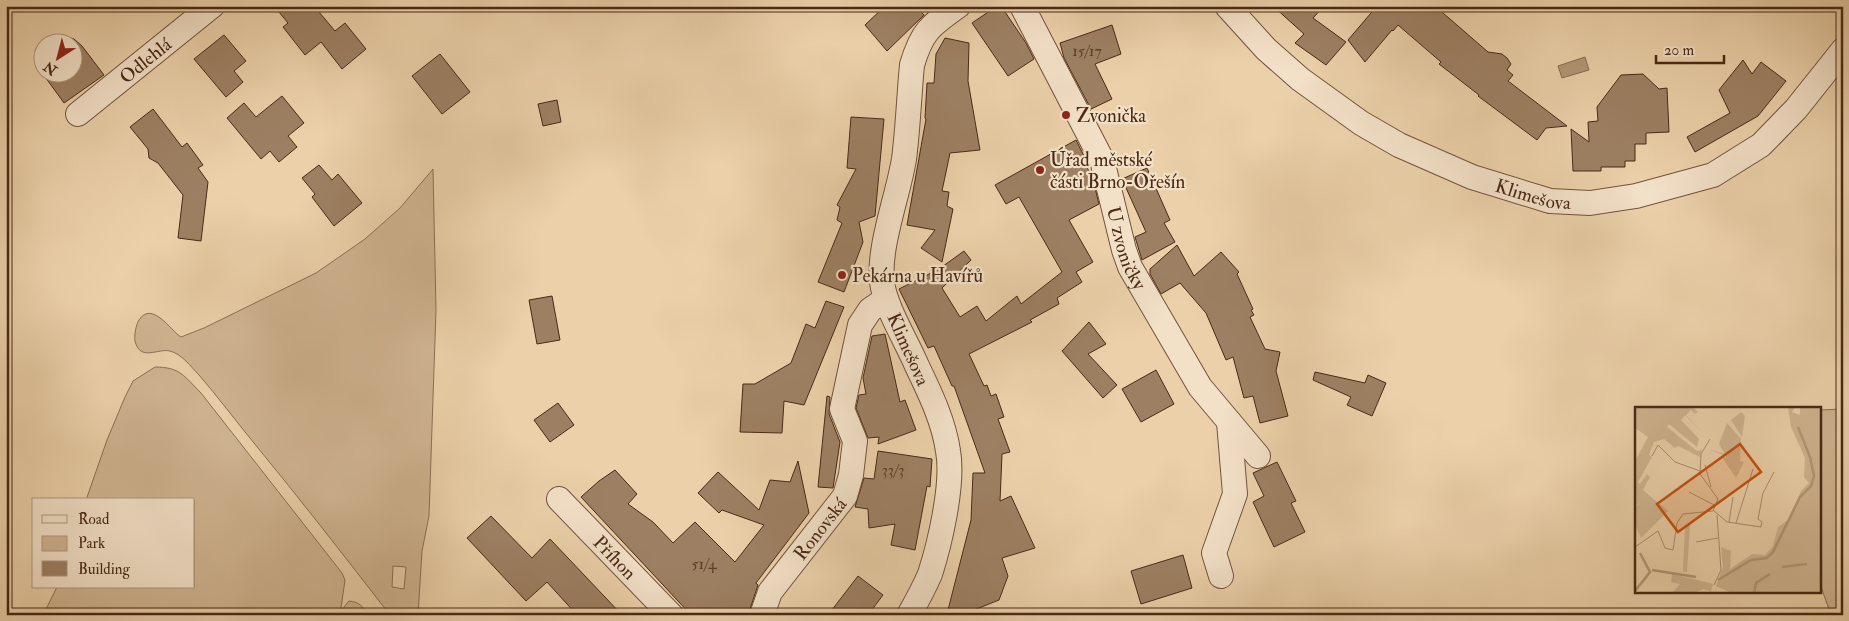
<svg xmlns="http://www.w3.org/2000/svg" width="1849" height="621" viewBox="0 0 1849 621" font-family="'IM FELL Double Pica',serif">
  <rect width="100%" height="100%" fill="#ebd0a9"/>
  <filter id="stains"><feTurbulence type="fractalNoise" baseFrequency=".004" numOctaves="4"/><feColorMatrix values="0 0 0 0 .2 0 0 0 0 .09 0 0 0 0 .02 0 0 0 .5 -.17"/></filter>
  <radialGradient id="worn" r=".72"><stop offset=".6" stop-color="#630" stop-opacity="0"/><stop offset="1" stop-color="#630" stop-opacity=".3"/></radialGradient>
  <g fill="#cfb490" stroke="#8c6e54" fill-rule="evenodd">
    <path d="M433,169L436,310L429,516L422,551L418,615H390C345,557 300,499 254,443C235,420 218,397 199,375C191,367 182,354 170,351C158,348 140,362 135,341C134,335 136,325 139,320C152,300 171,331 181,337L204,328L316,273L365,239L400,208ZM393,566L406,567L404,589L392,587Z"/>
    <path d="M155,367C180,367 184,376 201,393L342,573L345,580L340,615H43L57,587H194V500H86L107,440L125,397L133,381Z"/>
    <polygon points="1843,409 1843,615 1831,615 1820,584 1820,410"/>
    <path d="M349,601C359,602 363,606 368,615H342L344,607Z"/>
  </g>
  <polygon fill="#b49777" stroke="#896b51" points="1585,57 1589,70 1562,78 1558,66"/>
  <g fill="#9d8063" stroke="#492917">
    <polygon points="274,6 314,6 335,31 345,23 366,49 342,69 321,42 305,55 283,27 288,23"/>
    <polygon points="885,6 916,6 924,15 887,51 865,25"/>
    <polygon points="997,6 1001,6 1026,43 1034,59 1008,76 972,23"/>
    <polygon points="1273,6 1324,6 1313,18 1346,42 1326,65 1295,43 1304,34"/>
    <polygon points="1377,6 1435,6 1488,52 1502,54 1507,58 1511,64 1507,70 1513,75 1508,81 1567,126 1546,128 1537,140 1478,96 1479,95 1439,64 1441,62 1398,25 1393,31 1392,30 1365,62 1348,40"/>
    <polygon points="1112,25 1121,54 1095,64 1112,99 1091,109 1064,58 1060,43"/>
    <polygon points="224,35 246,61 234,71 243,82 226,97 194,59"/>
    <polygon points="64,36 74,39 82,46 104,75 64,103 43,74 46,72 72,72 72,42 55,42"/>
    <polygon points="945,38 969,43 968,81 980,150 950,153 942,191 949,192 947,206 953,209 942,262 921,248 935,230 907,225 926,119 925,118 927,83 934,83 936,54"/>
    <polygon points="440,54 470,92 442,114 412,76"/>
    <polygon points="1743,60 1752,74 1761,62 1786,81 1758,116 1695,152 1687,137 1730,113 1719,90"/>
    <polygon points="1643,74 1659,89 1667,88 1669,132 1646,133 1646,144 1635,144 1635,161 1625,161 1625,167 1601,167 1601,171 1573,171 1571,129 1589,142 1588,122 1598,121 1597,107 1621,75"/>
    <polygon points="282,96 304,123 288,136 297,147 279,162 270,151 261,159 227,118 244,103 256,117"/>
    <polygon points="557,100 561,122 543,126 538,104"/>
    <polygon points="153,109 182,147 187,143 203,165 198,168 208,182 201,241 178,238 183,195 158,163 149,158 148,149 130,127"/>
    <polygon points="851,117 884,119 875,216 859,222 863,242 844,292 818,282 842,223 837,220 840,207 837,205 856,169 847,168"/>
    <polygon points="1076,140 1087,162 1086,166 1092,176 1099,204 1069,220 1093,262 1076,272 1082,282 1057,298 1059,304 1030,320 1032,322 969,354 984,386 987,385 991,396 996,394 1004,417 998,419 1010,452 1002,454 1000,501 1011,496 1035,548 1002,558 1008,576 999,600 964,614 948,610 971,520 973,473 985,473 954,386 952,386 934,346 928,348 899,289 939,269 964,251 971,260 942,288 960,317 977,306 986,321 1017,296 1021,304 1062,272 1019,197 1006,204 995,185"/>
    <polygon points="319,165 332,180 338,174 362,203 334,226 312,197 315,194 302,178"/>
    <polygon points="1147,168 1170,220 1164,223 1175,242 1142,260 1135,237 1146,232 1122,179"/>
    <polygon points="1177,245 1194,276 1221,252 1239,272 1237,274 1253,309 1251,310 1254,315 1250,317 1265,349 1280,352 1276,371 1288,416 1260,423 1253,396 1244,398 1233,357 1226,360 1206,313 1180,283 1161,294 1150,274 1150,269"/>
    <polygon points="552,296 560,340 537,344 529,300"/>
    <polygon points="826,301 844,307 804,405 784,401 782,433 740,432 743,384 755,384 791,363 806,324 815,328"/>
    <polygon points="1089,322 1106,344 1088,354 1117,385 1103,398 1062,351"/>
    <polygon points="885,334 900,402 905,400 916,430 878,444 879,437 868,438 856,408 859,395 866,394 863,378 872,336"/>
    <polygon points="1156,370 1174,404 1141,422 1122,389"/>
    <polygon points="1315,372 1365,383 1368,375 1386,383 1372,416 1347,405 1351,397 1313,380"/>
    <polygon points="827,396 830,397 829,414 840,442 833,488 818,487"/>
    <polygon points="558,403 574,425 550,442 534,420"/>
    <polygon points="878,451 932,459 930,487 927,486 915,550 891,545 895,524 869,528 868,509 855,507 864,478 874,479"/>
    <polygon points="798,461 809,513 756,583 758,585 748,615 691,615 581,497 599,481 615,470 637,494 628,504 653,522 673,543 695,522 735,562 764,525 722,510 719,513 698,493 718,472 759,510 770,480 790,482"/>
    <polygon points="1277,462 1296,501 1291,503 1305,532 1274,547 1253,502 1264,496 1253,473"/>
    <polygon points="491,516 532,558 550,539 622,615 577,615 547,582 526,601 467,538"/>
    <polygon points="1183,555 1192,588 1141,604 1131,571"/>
    <polygon points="858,576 883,595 868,615 828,615"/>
  </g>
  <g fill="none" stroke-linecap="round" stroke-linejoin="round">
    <g stroke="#72533c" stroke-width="26">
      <g id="minor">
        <path id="s1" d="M1022,6L1102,160L1124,250L1130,267L1200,387L1258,456"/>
        <path id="s2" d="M1227,6L1266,49L1300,79L1361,123L1399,145L1472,177L1550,201L1590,203L1636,196L1713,175L1761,145L1796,109L1843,50"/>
        <path id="s3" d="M78,114L212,6"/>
        <path id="s4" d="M559,499L671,615"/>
        <polyline points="1221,576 1214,553 1235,494 1229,422"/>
        <path id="s5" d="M762,615L770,592L845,496L851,475L855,441L842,409L860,325L870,310L886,299"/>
        <path d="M909,615C917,601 924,588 930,574C940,543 954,483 948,451C944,422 930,393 917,366C907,342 885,307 882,282C878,247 898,196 904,159C908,128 909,96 912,65C922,31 930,26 958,6"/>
      </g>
    </g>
    <use href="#minor" stroke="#f2e0c7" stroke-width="24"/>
  </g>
  <g fill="#8f2418" stroke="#f2e0c7" stroke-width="2">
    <circle cx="1066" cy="115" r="5"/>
    <circle cx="1040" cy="170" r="5"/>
    <circle cx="842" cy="275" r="5"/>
  </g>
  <g text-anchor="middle" stroke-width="4.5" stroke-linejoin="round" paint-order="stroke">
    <g font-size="16" fill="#5e3f2a">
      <text x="1087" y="56">15/17</text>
      <text x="893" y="475">33/3</text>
      <text x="704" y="569">51/4</text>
    </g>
    <g font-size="19" fill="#492917" stroke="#f2e0c7">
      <text dy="7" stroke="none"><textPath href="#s3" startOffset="86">Odlehlá</textPath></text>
      <text dy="7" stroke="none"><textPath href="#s2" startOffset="366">Klimešova</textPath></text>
      <text dy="7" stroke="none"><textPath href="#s1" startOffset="265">U zvoničky</textPath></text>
      <text transform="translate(909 349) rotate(66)" y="7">Klimešova</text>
      <text dy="7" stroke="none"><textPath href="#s5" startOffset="105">Ronovská</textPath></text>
      <text dy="7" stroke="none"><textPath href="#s4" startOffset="81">Příhon</textPath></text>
    </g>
    <g font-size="19" fill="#492917" stroke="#f2e0c7" text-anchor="start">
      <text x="1076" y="122">Zvonička</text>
      <text x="1050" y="166">Úřad městské<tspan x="1050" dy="22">části Brno-Ořešín</tspan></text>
      <text x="852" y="282">Pekárna u Havířů</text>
    </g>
  </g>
  <g transform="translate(1635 407)">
    <rect width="186" height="186" fill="#ebd0a9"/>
    <path d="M0,0H58L63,5L60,7L56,3L51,8L69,27L50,8L46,13L64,32L62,40L34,17L32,20L62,44L67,43L65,50L43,39L40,41L29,32L19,35L14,48L17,50L3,75L5,77L12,67L15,70L8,83L33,104L6,131L0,118V100L7,95L0,99V54L13,30L0,21ZM153,0H161L157,5L165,8V0H186V186H97L81,179L88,160L86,140L96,144L95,162L117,147L130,148L138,139L143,120L153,113L166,84L174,76L169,70L170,51L156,20ZM106,5L110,9L107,30L96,13ZM92,16L106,32L105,54L109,55L101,71L86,49L91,51V49L73,42L90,47L84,37ZM50,118H55L52,165L48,164ZM37,167L78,177L76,184L79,186L69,182L59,186H37L45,177L36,175Z" fill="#cfb490"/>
    <path fill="none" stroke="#b49777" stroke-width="2.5" d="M147,160L172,157M17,163L61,170M83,173L116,153L132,151L138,145L165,90L176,79L179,69L175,50L163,20M0,184L15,165L5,146M119,186L121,176L135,167"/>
    <path fill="none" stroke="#aa8d6f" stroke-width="1" d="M17,49L23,38L40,55L65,64M70,58L76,80M54,85L81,99M78,103L92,115L126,120L127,115L123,112L128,86L139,65M94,115L98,90M101,116L118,62M61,135L83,131M0,140L23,124L30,141L38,143L42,116L48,107L78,104L83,92L65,67L66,47L75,32M79,178L86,163L82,108"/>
    <path fill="#c84f0e" fill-opacity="0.15" stroke="#c84f0e" stroke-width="2.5" d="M105,37L126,65L43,125L22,97Z"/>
    <rect width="186" height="186" fill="none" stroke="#492917" stroke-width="2.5"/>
  </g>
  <rect width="1849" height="621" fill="none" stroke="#ebd0a9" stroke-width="25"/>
  <rect x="8" y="8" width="1834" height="606" fill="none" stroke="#492917" stroke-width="2.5"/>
  <rect x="12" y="12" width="1824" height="596" fill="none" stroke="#492917"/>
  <rect x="32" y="498" width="162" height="90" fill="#f2e0c7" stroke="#ae9781"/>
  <rect x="42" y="515" width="25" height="8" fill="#f2e0c7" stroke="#ae9781"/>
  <text x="78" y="524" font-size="15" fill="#492917">Road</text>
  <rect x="42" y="536" width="25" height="15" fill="#cfb490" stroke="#ae9781"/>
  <text x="78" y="548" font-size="15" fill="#492917">Park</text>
  <rect x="42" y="561" width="25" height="15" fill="#9d8063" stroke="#ae9781"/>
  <text x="78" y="574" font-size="15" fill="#492917">Building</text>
  <g transform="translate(58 58) rotate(216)"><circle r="24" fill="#f2e0c7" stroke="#ae9781"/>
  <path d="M0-4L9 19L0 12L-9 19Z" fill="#8f2418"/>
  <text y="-8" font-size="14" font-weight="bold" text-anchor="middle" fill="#492917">N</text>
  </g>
  <path d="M1656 55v8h68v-8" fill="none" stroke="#492917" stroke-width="2.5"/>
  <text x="1664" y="55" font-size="15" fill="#492917" stroke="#f2e0c7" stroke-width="4" paint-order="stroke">20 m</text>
  <rect width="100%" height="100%" filter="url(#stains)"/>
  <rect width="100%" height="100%" fill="url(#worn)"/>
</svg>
